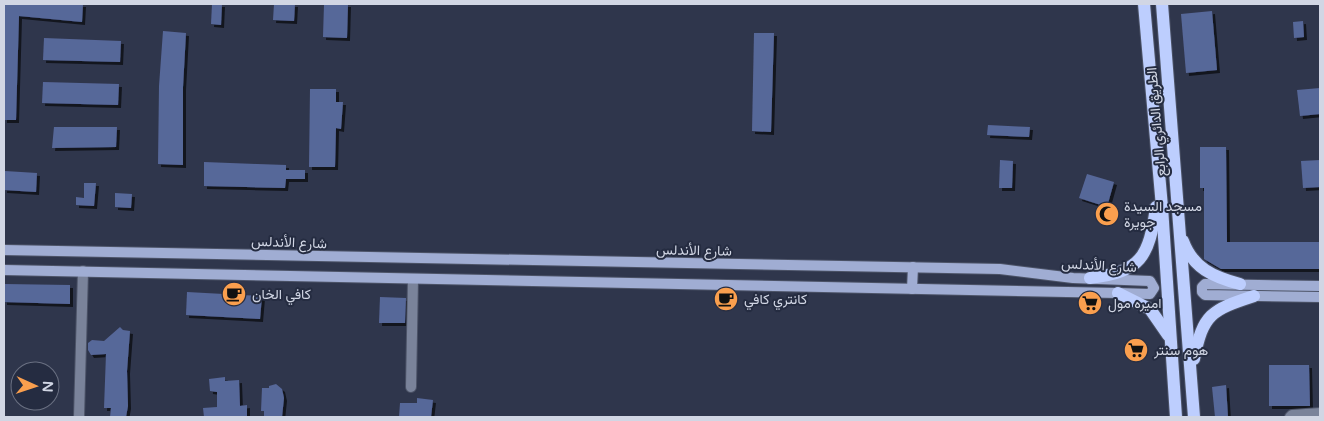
<svg xmlns="http://www.w3.org/2000/svg" width="1324" height="421" viewBox="0 0 1324 421" font-family="'Varela Round',Vazirmatn,sans-serif">
  <defs>
    <filter id="shadow"><feDropShadow dx="3" dy="3" stdDeviation="0" flood-color="#0009"/></filter>
  </defs>
  <rect width="100%" height="100%" fill="#2f364c"/>
  <g fill="#576799" filter="url(#shadow)">
    <polygon points="4,4 83,4 82,22 19,16 16,120 4,120"/>
    <polygon points="212,4 222,4 221,25 211,24"/>
    <polygon points="274,4 295,4 294,21 273,20"/>
    <polygon points="324,4 348,4 347,38 323,37"/>
    <polygon points="1212,11 1217,70 1186,73 1181,14"/>
    <polygon points="1303,21 1304,37 1294,38 1293,22"/>
    <polygon points="163,31 186,33 183,87 183,165 158,164 159,86"/>
    <polygon points="754,33 774,33 771,132 752,131"/>
    <polygon points="44,38 121,41 120,62 43,60"/>
    <polygon points="43,82 119,84 118,105 42,103"/>
    <polygon points="1320,88 1320,114 1300,116 1297,90"/>
    <polygon points="310,89 336,89 336,102 343,102 341,129 336,128 335,167 309,167"/>
    <polygon points="988,125 1030,127 1029,137 987,135"/>
    <polygon points="54,127 117,127 116,147 52,148"/>
    <polygon points="1200,147 1226,147 1227,242 1320,242 1320,269 1221,269 1204,259 1204,188 1200,188"/>
    <polygon points="1000,160 1013,161 1012,188 999,188"/>
    <polygon points="1320,160 1320,187 1303,188 1301,161"/>
    <polygon points="204,162 286,165 286,170 305,170 305,179 286,179 285,188 204,186"/>
    <polygon points="5,171 37,173 36,192 4,190"/>
    <polygon points="1087,174 1114,182 1107,207 1079,198"/>
    <polygon points="84,183 96,183 94,206 76,205 76,197 84,198"/>
    <polygon points="115,193 132,194 131,208 115,207"/>
    <polygon points="4,284 70,285 70,304 4,302"/>
    <polygon points="187,292 262,296 260,319 186,315"/>
    <polygon points="380,297 406,298 405,323 379,323"/>
    <polygon points="120,327 123,330 130,331 127,371 128,406 126,417 110,417 111,408 104,408 106,354 91,355 88,350 88,343 92,340 104,341"/>
    <polygon points="1269,365 1309,365 1310,406 1269,406"/>
    <polygon points="225,377 225,381 239,380 240,406 247,405 247,416 204,417 203,408 217,407 217,392 210,391 209,379"/>
    <polygon points="276,384 282,389 284,398 282,417 264,417 264,411 261,411 262,388 269,388 269,386"/>
    <polygon points="1226,385 1228,417 1215,417 1212,387"/>
    <polygon points="417,398 433,400 431,417 399,417 400,403 417,403"/>
  </g>
  <g fill="none" stroke-linecap="round" stroke-linejoin="round">
    <g stroke="#4c5367" stroke-width="12">
      <g id="street">
        <polyline points="411,387 413,279"/>
        <polyline points="79,417 83,271"/>
        <polyline points="1290,417 1292,415 1320,413"/>
      </g>
    </g>
    <g stroke="#4c5367" stroke-width="12">
      <g id="secondary">
        <polyline points="4,250 1000,269 1073,278 1150,281 1154,288 1150,294 1118,293 4,270"/>
        <polyline points="1320,286 1205,284 1202,287 1202,292 1205,295 1320,297"/>
        <polyline points="912,289 913,267"/>
      </g>
    </g>
    <g stroke="#4c5367" stroke-width="14">
      <g id="primary">
        <polyline points="1144,4 1162,207 1176,417"/>
        <polyline points="1162,4 1194,417"/>
        <path d="M1183,241C1193,268 1213,277 1240,284"/>
        <path d="M1090,278C1141,272 1149,257 1156,207"/>
        <polyline points="1118,293 1150,309 1168,335"/>
        <path d="M1194,359C1203,314 1211,310 1254,296"/>
      </g>
    </g>
    <use href="#street" stroke="#7a839a" stroke-width="10"/>
    <use href="#secondary" stroke="#a0add3" stroke-width="10"/>
    <use href="#primary" stroke="#bdcefe" stroke-width="12"/>
  </g>
  <defs>
    <g id="mosque-disc" transform="scale(1.25)"><circle r="9.5" fill="#fa9f4e" stroke="#252c41"/><path d="M3.5-4.9A6 6 0 1 0 3.5 4.9A5 5 0 1 1 3.5-4.9Z" fill="#111"/></g>
    <g id="cafe-disc" transform="scale(1.25)"><circle r="9.5" fill="#fa9f4e" stroke="#252c41"/><path d="M-5.5-4.5H6V0H3Q3 3.5 0 3.5H-2.5Q-5.5 3.5-5.5 0ZM3-3.2v2h1.7v-2ZM-6 4.5H4V6H-6Z" fill="#111"/></g>
    <g id="supermarket-disc" transform="scale(1.25)"><circle r="9.5" fill="#fa9f4e" stroke="#252c41"/><path d="M-6-5.5h2.5l.6 2H6L4.5 2H-2.5L-4.4-4H-6ZM-1.5 3.2a1.3 1.3 0 1 0 .1 0ZM3 3.2a1.3 1.3 0 1 0 .1 0Z" fill="#111"/></g>
  </defs>
  <g fill-rule="evenodd">
    <use href="#mosque-disc" x="1107" y="214"/>
    <use href="#cafe-disc" x="234" y="294"/>
    <use href="#cafe-disc" x="726" y="299"/>
    <use href="#supermarket-disc" x="1090" y="303"/>
    <use href="#supermarket-disc" x="1136" y="350"/>
  </g>
  <g text-anchor="middle" stroke-width="4" stroke-linejoin="round" paint-order="stroke">
    <g font-size="14" fill="#d1d6e4" stroke="#252c41">
      <text transform="translate(1156 122) rotate(-95)" y="5">الطريق الدائري الرابع</text>
      <text transform="translate(289 242) rotate(2)" y="5">شارع الأندلس</text>
      <text transform="translate(694 250) rotate(1)" y="5">شارع الأندلس</text>
      <text transform="translate(1099 265) rotate(3)" y="5">شارع الأندلس</text>
    </g>
    <g font-size="14" fill="#d1d6e4" stroke="#252c41" text-anchor="start">
      <text x="1124" y="211">مسجد السيدة<tspan x="1124" dy="16">جويرة</tspan></text>
      <text x="252" y="299">كافي الخان</text>
      <text x="744" y="304">كانتري كافي</text>
      <text x="1108" y="308">اميره مول</text>
      <text x="1154" y="355">هوم سنتر</text>
    </g>
  </g>
  <rect width="1324" height="421" fill="none" stroke="#d1d6e4" stroke-width="10"/>
  <g transform="translate(35 386) rotate(93)"><circle r="24" fill="#252c41" stroke="#6a7082"/>
  <path d="M0-4L9 19L0 12L-9 19Z" fill="#fa9f4e"/>
  <text y="-8" font-size="14" font-weight="bold" text-anchor="middle" fill="#d1d6e4">N</text>
  </g>
</svg>
